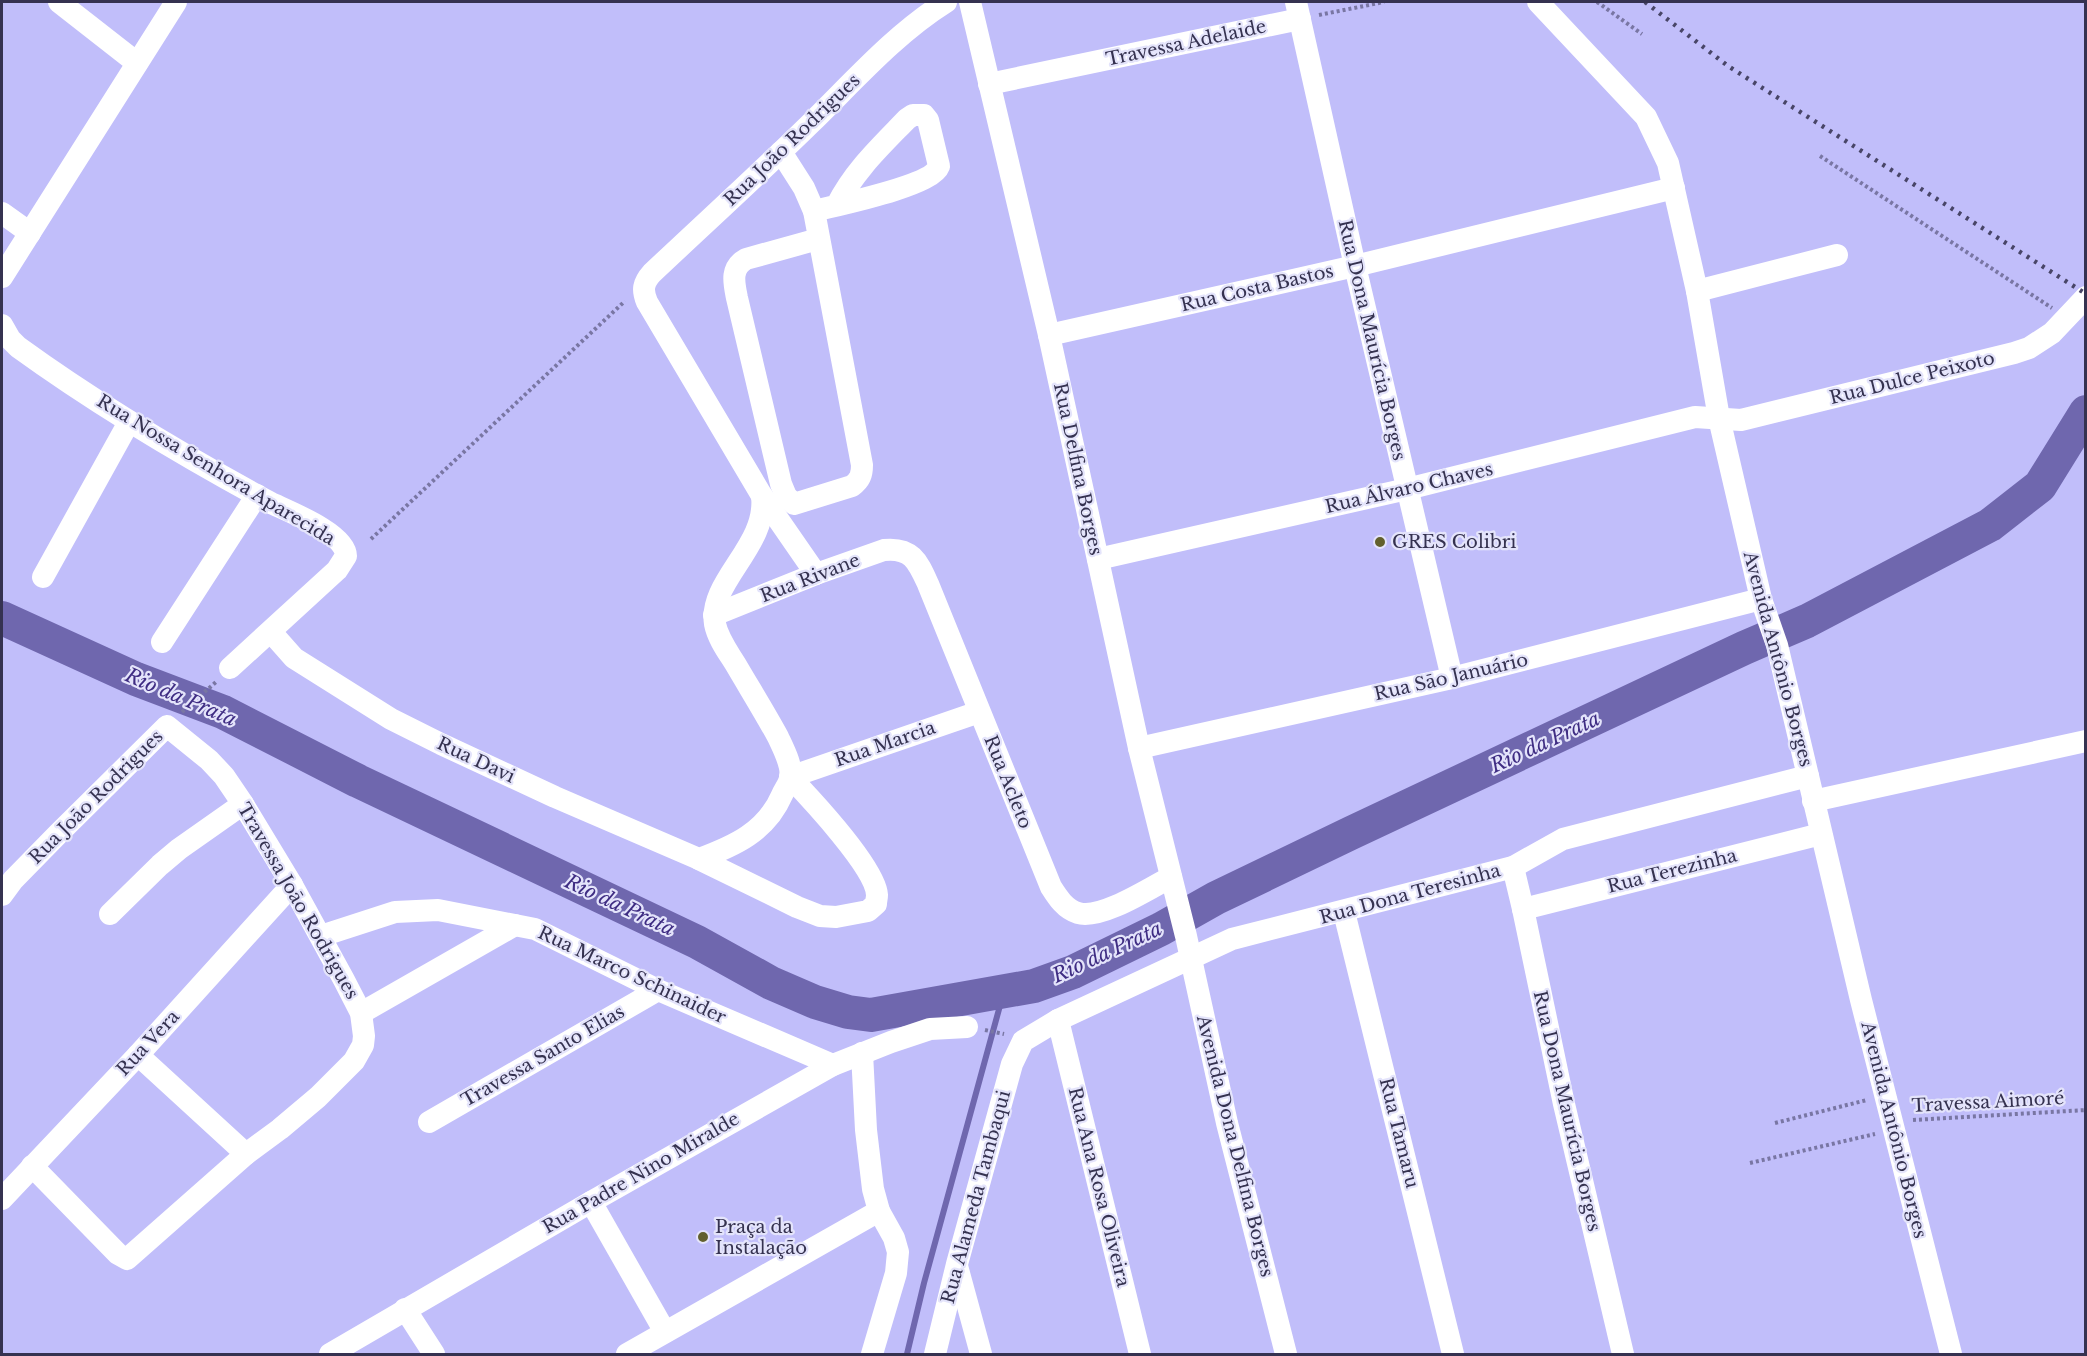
<svg xmlns="http://www.w3.org/2000/svg" width="2087" height="1356" viewBox="0 0 2087 1356" font-family="'Libre Baskerville',serif">
  <rect width="100%" height="100%" fill="#c1befa"/>
  <g fill="none" stroke-linecap="round" stroke-linejoin="round">
    <polyline stroke="#6f67ae" stroke-width="6" points="907,1354 924,1283 1004,991"/>
    <polyline stroke="#6f67ae" stroke-width="34" points="2,618 136,679 223,712 358,781 697,942 771,983 815,1002 848,1012 871,1015 1034,986 1073,972 1161,929 1216,898 1351,833 1744,648 1807,621 1990,525 2040,486 2086,412"/>
    <g stroke="#7976a3" stroke-width="4" stroke-dasharray="3 3" stroke-linecap="butt">
      <polyline points="1597,2 1642,34"/>
      <polyline points="1319,15 1384,2"/>
      <polyline points="1820,156 2052,308"/>
      <polyline points="371,539 625,301"/>
      <polyline points="182,712 217,681"/>
      <polyline points="985,1030 1004,1034"/>
      <polyline points="1913,1120 2086,1110"/>
      <polyline points="1775,1123 1867,1100"/>
      <polyline points="1750,1163 1875,1134"/>
    </g>
    <g stroke="#fff" stroke-width="22">
      <polyline points="59,2 137,63"/>
      <polyline points="970,2 1049,335 1139,748 1186,936 1227,1123 1286,1354"/>
      <polyline points="1296,2 1355,266 1452,678"/>
      <polyline points="1538,2 1646,117 1668,163 1697,291 1719,418 1761,599 1777,645 1861,1000 1951,1354"/>
      <polyline points="989,84 1300,19"/>
      <path d="M781,152L804,188L814,211L862,465C862,475 860,480 852,486L794,504L786,496L781,484L737,298C734,283 730,268 746,259L818,239"/>
      <path d="M814,211C837,205 932,186 939,166L928,120L924,115H913L907,119C881,146 854,171 837,205"/>
      <polyline points="2,213 30,233"/>
      <polyline points="2,277 176,2"/>
      <polyline points="1697,291 1837,255"/>
      <path d="M2,325L10,339L18,347C98,405 184,456 271,503C290,512 346,534 346,556L337,570L230,668"/>
      <polyline points="1049,335 1355,266 1674,188"/>
      <polyline points="1098,559 1407,489 1695,417 1741,420 2014,353 2029,348 2052,333 2086,297"/>
      <path d="M816,574L762,496L647,302C642,290 643,283 652,273C705,223 759,174 811,123C854,81 895,34 946,2"/>
      <polyline points="43,577 129,422"/>
      <path d="M714,615L816,574L884,550C912,547 918,562 928,584L1051,887C1058,898 1065,909 1078,913C1101,920 1150,888 1171,877"/>
      <path d="M271,632L294,658L391,719L441,744L555,797L699,859C734,846 766,832 782,795C784,790 789,784 790,778C793,766 783,748 778,737C765,713 750,689 736,665C728,652 718,639 715,624C708,581 768,546 762,496"/>
      <polyline points="162,642 257,495"/>
      <polyline points="1139,748 1452,678 1761,599"/>
      <polyline points="1813,801 2086,741"/>
      <path d="M699,859L797,907L820,916L836,917L868,911L876,904C876,901 877,898 877,895C876,868 810,798 790,777L979,712"/>
      <polyline points="1513,867 1523,909 1564,1104 1623,1354"/>
      <polyline points="2,895 13,880 59,833 167,726 209,760 224,776 243,804 292,885 344,980 361,1013 364,1036 363,1045 354,1061 318,1097 280,1129 246,1154 127,1259 118,1254 32,1166"/>
      <polyline points="1523,909 1821,834"/>
      <polyline points="1344,912 1453,1354"/>
      <polyline points="110,914 160,865 179,849 243,804"/>
      <polyline points="321,936 395,912 438,910 535,929 658,990 833,1065"/>
      <polyline points="361,1013 515,925"/>
      <polyline points="1058,1020 1140,1354"/>
      <polyline points="862,1053 866,1130 873,1189 879,1211 894,1238 898,1252 896,1273 872,1354"/>
      <polyline points="138,1055 246,1154"/>
      <polyline points="429,1122 658,990"/>
      <polyline points="2,1199 138,1055 292,885"/>
      <polyline points="591,1202 665,1332"/>
      <polyline points="957,1266 981,1354"/>
      <polyline points="405,1309 434,1354"/>
      <polyline points="330,1354 591,1202 833,1065 891,1042 930,1029 967,1027"/>
      <polyline points="627,1354 879,1211"/>
      <polyline points="935,1354 957,1264 1012,1064 1023,1041 1058,1020 1232,939 1513,867 1563,839 1808,776"/>
    </g>
    <polyline stroke="#484567" stroke-width="4.5" stroke-dasharray="3 6" stroke-linecap="butt" points="1645,2 1728,66 2086,294"/>
  </g>
  <g fill="#62602d" stroke="#e4e4fb" stroke-width="2">
    <circle cx="1380" cy="542" r="6"/>
    <circle cx="703" cy="1237" r="6"/>
  </g>
  <g text-anchor="middle" stroke-width="4.5" stroke-linejoin="round" paint-order="stroke">
    <g font-size="18" fill="#353250" stroke="#e4e4fb">
      <text transform="translate(1186 43) rotate(-12)" y="6">Travessa Adelaide</text>
      <text transform="translate(792 140) rotate(-44)" y="6">Rua João Rodrigues</text>
      <text transform="translate(1257 288) rotate(-13)" y="6">Rua Costa Bastos</text>
      <text transform="translate(1372 340) rotate(77)" y="6">Rua Dona Maurícia Borges</text>
      <text transform="translate(1912 378) rotate(-14)" y="6">Rua Dulce Peixoto</text>
      <text transform="translate(1078 469) rotate(78)" y="6">Rua Delfina Borges</text>
      <text transform="translate(216 470) rotate(31)" y="6">Rua Nossa Senhora Aparecida</text>
      <text transform="translate(1409 488) rotate(-13)" y="6">Rua Álvaro Chaves</text>
      <text transform="translate(810 578) rotate(-21)" y="6">Rua Rivane</text>
      <text transform="translate(1778 659) rotate(75)" y="6">Avenida Antônio Borges</text>
      <text transform="translate(1451 677) rotate(-13)" y="6">Rua Sāo Januário</text>
      <text transform="translate(885 744) rotate(-19)" y="6">Rua Marcia</text>
      <text transform="translate(476 760) rotate(25)" y="6">Rua Davi</text>
      <text transform="translate(1008 782) rotate(68)" y="6">Rua Acleto</text>
      <text transform="translate(96 797) rotate(-45)" y="6">Rua Joāo Rodrigues</text>
      <text transform="translate(1672 871) rotate(-14)" y="6">Rua Terezinha</text>
      <text transform="translate(1410 894) rotate(-15)" y="6">Rua Dona Teresinha</text>
      <text transform="translate(298 901) rotate(60)" y="6">Travessa Joāo Rodrigues</text>
      <text transform="translate(632 975) rotate(25)" y="6">Rua Marco Schinaider</text>
      <text transform="translate(148 1043) rotate(-47)" y="6">Rua Vera</text>
      <text transform="translate(543 1056) rotate(-30)" y="6">Travessa Santo Elias</text>
      <text transform="translate(1988 1102) rotate(-3)" y="6">Travessa Aimoré</text>
      <text transform="translate(1567 1111) rotate(77)" y="6">Rua Dona Maurícia Borges</text>
      <text transform="translate(1894 1130) rotate(76)" y="6">Avenida Antônio Borges</text>
      <text transform="translate(1399 1133) rotate(76)" y="6">Rua Tamaru</text>
      <text transform="translate(1235 1146) rotate(76)" y="6">Avenida Dona Delfina Borges</text>
      <text transform="translate(641 1173) rotate(-30)" y="6">Rua Padre Nino Miralde</text>
      <text transform="translate(1099 1187) rotate(76)" y="6">Rua Ana Rosa Oliveira</text>
      <text transform="translate(976 1197) rotate(-75)" y="6">Rua Alameda Tambaqui</text>
    </g>
    <g font-size="18" fill="#353250" stroke="#e4e4fb" text-anchor="start">
      <text x="1392" y="548">GRES Colibri</text>
      <text x="715" y="1233">Praça da<tspan x="715" dy="21">Instalação</tspan></text>
    </g>
    <g font-size="20" font-style="italic" fill="#3f2d83" stroke="#e4e4fb">
      <text transform="translate(181 697) rotate(23)" y="7">Rio da Prata</text>
      <text transform="translate(1545 742) rotate(-25)" y="7">Rio da Prata</text>
      <text transform="translate(620 905) rotate(25)" y="7">Rio da Prata</text>
      <text transform="translate(1107 952) rotate(-25)" y="7">Rio da Prata</text>
    </g>
  </g>
  <rect width="2087" height="1356" fill="none" stroke="#353250" stroke-width="6"/>
</svg>
